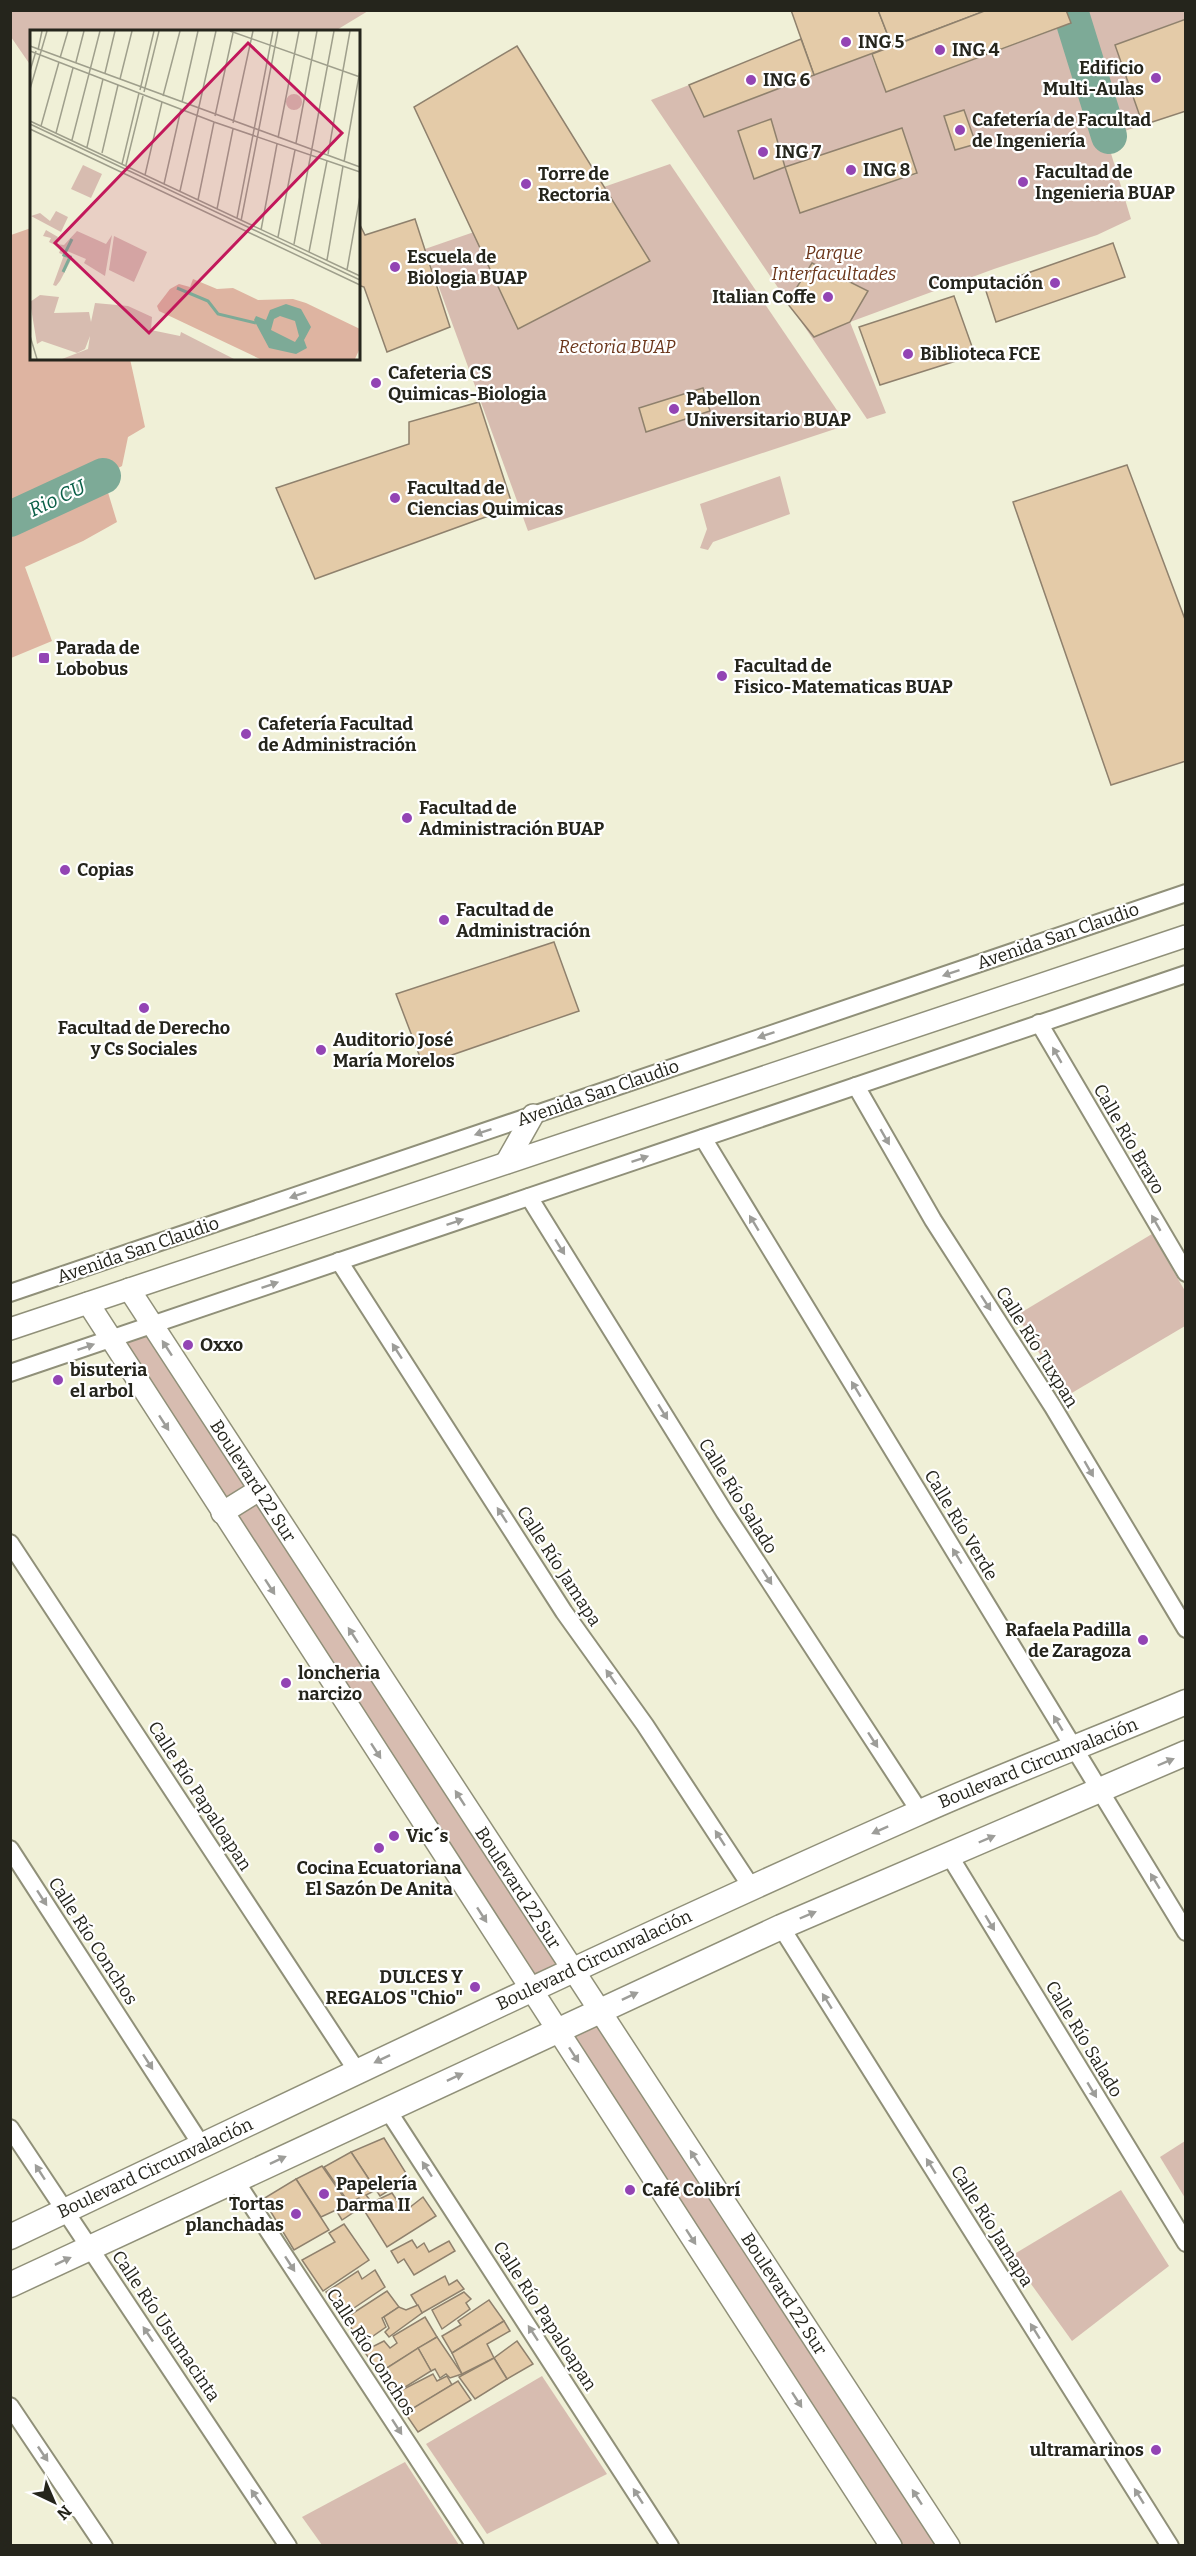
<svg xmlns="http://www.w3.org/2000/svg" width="1196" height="2556" viewBox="0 0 1196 2556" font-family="Bitter,serif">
  <rect width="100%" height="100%" fill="#f0f0d7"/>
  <g fill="#d7bcb0" fill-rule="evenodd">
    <polygon points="10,11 11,10 368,11 335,31 32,32 31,66 11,37"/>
    <path d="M1066,11H1185V19L1115,45L1143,125L1106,137L1131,219L1097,235L994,269L850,322L886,413L867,419L651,100L689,85L704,117L871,54L886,92L1070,24ZM770,120L785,167L754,179L738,131ZM902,129L917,174L800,212Z"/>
    <polygon points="670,164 847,425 528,531 425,249"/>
    <polygon points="780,476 790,514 713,542 708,550 700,548 707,529 700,504"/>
    <polygon points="1152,1234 1185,1291 1185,1326 1065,1397 1017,1315"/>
    <polygon points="151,1325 575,1979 535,1996 110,1339"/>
    <polygon points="595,2010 949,2545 890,2545 555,2028"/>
    <polygon points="1185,2141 1185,2198 1160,2157"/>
    <polygon points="1121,2190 1169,2266 1072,2341 1011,2256"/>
    <polygon points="542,2376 607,2474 487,2534 426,2444"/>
    <polygon points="405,2462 459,2545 322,2545 302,2517"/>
  </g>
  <polygon fill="#deb4a1" points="31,228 32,358 130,359 145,427 128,437 122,466 103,476 117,522 83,541 25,567 52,641 11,658 11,235"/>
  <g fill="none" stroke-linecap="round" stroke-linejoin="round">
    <g stroke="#7daa97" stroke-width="36">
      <polyline points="1070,10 1109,136"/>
      <polyline points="10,519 103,476"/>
    </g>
  </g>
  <g fill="#e4cba8" stroke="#8f816d" stroke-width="1.5">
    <polygon points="791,10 878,10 892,46 814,75"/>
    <polygon points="878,10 985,10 985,11 892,46"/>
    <polygon points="1066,10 1071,23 886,92 872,54 987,10"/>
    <polygon points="1186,19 1186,111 1143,125 1115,45"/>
    <polygon points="801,39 814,75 704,117 689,85"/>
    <polygon points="517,46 650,261 518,329 414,107"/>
    <polygon points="964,110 976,144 955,150 944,116"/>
    <polygon points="771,119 785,167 754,179 738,131"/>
    <polygon points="902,128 917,173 800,213 785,167"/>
    <polygon points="415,219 450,327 387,352 364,287 358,285 358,221 365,235"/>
    <polygon points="1113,243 1125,277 996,322 985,288"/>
    <polygon points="812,263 868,291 850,322 814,337 787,303"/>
    <polygon points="954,296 975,355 880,385 859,327"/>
    <polygon points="703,388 710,411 646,432 639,408"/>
    <polygon points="479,402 513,507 315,579 276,488 409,444 409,422"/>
    <polygon points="1127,465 1186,622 1186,761 1111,785 1013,502"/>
    <polygon points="554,942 579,1011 423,1065 396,994"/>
    <polygon points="384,2138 409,2178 380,2196 351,2152"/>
    <polygon points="351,2152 376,2190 366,2195 370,2200 363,2203 359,2198 349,2203 324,2167"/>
    <polygon points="322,2166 354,2212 342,2220 336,2210 321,2217 296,2179"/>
    <polygon points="296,2179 329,2230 294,2250 263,2199"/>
    <polygon points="392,2193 398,2202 403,2200 409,2208 423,2197 436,2216 387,2247 362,2207"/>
    <polygon points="344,2224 369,2260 323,2291 302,2260 335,2242 329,2233"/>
    <polygon points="412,2240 417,2248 424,2243 429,2252 449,2241 455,2251 414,2275 404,2259 398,2263 391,2251"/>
    <polygon points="375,2270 385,2287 342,2316 326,2292 358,2271 362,2279"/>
    <polygon points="445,2276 449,2285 457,2280 464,2289 422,2313 411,2295"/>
    <polygon points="387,2291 399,2307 382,2318 386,2327 363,2343 344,2319"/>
    <polygon points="464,2292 471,2299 466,2303 470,2309 442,2329 432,2310"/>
    <polygon points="489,2300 504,2321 452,2353 442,2336 461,2325 458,2321"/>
    <polygon points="418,2305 422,2313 389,2337 385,2332 389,2328 384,2317 399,2307 406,2310"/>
    <polygon points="425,2317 437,2337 379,2373 364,2351 384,2341 390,2348 397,2343 393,2336"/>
    <polygon points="504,2321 510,2331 487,2344 494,2358 462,2374 452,2353"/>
    <polygon points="437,2337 462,2374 450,2378 446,2374 440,2378 435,2369 431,2371 418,2348"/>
    <polygon points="517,2341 533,2364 507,2379 494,2358"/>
    <polygon points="418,2348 431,2371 394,2394 379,2373"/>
    <polygon points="494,2358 507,2379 475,2399 459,2377"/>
    <polygon points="433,2374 437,2381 447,2376 452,2385 408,2412 394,2394"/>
    <polygon points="458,2381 471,2400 418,2432 405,2413"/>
  </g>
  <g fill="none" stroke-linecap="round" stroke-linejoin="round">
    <g stroke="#909079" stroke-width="20">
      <g id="minor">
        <polyline points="1039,1023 1186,1273"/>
        <polyline points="856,1086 933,1220 1053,1407 1186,1629"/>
        <polyline points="703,1138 1186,1932"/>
        <polyline points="529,1197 725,1513 920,1812"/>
        <polyline points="339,1261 564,1612 645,1725 752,1888"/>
        <polyline points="10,1293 1186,893"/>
        <polyline points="10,1373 1186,974"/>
        <polyline points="10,1543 357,2071"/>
        <polyline points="10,1849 202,2146"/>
        <polyline points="949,1855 1186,2243"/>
        <polyline points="781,1927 1170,2546"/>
        <polyline points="387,2109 670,2546"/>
        <polyline points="10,2128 288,2546"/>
        <polyline points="235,2180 475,2546"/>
        <polyline points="10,2406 104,2546"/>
      </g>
    </g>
    <g stroke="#909079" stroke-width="24">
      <g id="tertiary">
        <polyline points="506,1163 533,1115"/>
        <polyline points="129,1289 949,2546"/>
        <polyline points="88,1303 891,2546"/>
        <polyline points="10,1329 1186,936"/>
        <polyline points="222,1513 259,1490"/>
      </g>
    </g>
    <g stroke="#909079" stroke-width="27">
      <g id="secondary">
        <path d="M10,2237C311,2094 611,1949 916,1814C1005,1774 1096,1740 1186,1702"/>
        <polyline points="10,2285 781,1927 1186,1753"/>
      </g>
    </g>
    <use href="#minor" stroke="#fff" stroke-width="16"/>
    <use href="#tertiary" stroke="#fff" stroke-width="21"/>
    <use href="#secondary" stroke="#fff" stroke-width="24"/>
  </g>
  <defs><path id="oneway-solid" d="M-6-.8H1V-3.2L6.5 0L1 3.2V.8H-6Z" transform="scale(1.5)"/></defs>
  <g fill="#9d9d99">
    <use href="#oneway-solid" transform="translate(951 973) rotate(161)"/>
    <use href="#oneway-solid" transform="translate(766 1035) rotate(161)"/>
    <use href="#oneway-solid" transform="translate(1057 1055) rotate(-120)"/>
    <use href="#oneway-solid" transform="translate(483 1132) rotate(161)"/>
    <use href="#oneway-solid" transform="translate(885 1137) rotate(60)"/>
    <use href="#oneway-solid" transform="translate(640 1159) rotate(-19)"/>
    <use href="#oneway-solid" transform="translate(298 1195) rotate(161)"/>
    <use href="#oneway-solid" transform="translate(455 1222) rotate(-19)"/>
    <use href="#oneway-solid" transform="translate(754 1223) rotate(-121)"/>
    <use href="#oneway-solid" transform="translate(1156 1223) rotate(-120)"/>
    <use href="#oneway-solid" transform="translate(560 1247) rotate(58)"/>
    <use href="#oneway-solid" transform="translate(270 1285) rotate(-19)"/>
    <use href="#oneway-solid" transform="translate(986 1303) rotate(57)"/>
    <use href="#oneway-solid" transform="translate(86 1347) rotate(-19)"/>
    <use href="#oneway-solid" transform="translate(167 1348) rotate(-123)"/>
    <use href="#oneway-solid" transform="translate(397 1351) rotate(-123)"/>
    <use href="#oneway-solid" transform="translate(856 1389) rotate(-121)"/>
    <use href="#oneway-solid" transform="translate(663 1412) rotate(58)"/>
    <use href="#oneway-solid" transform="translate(164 1423) rotate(57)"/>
    <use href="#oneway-solid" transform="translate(1089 1469) rotate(60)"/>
    <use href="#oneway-solid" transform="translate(502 1515) rotate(-123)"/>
    <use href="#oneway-solid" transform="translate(957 1556) rotate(-121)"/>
    <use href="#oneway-solid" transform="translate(767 1577) rotate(57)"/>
    <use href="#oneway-solid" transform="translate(270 1587) rotate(57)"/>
    <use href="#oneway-solid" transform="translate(353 1635) rotate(-123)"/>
    <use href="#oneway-solid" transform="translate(611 1677) rotate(-125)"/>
    <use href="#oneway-solid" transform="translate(1058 1723) rotate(-121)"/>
    <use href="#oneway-solid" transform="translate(873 1740) rotate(57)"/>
    <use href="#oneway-solid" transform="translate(376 1751) rotate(57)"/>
    <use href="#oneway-solid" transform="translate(1166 1762) rotate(-23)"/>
    <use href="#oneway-solid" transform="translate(460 1798) rotate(-123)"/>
    <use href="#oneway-solid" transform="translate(880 1830) rotate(156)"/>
    <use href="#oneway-solid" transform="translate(720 1838) rotate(-123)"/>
    <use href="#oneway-solid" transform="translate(987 1839) rotate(-23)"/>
    <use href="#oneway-solid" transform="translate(1155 1881) rotate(-121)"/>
    <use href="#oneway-solid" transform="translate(42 1898) rotate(57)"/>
    <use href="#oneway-solid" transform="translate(482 1915) rotate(57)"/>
    <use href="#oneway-solid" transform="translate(808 1915) rotate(-23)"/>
    <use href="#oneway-solid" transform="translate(990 1923) rotate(59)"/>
    <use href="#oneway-solid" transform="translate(630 1996) rotate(-25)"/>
    <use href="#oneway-solid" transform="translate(827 2001) rotate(-122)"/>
    <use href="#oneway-solid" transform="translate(574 2055) rotate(57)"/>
    <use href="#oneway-solid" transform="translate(382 2059) rotate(154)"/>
    <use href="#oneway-solid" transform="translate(148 2062) rotate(57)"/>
    <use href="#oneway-solid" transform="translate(455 2077) rotate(-25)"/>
    <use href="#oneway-solid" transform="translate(1092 2090) rotate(59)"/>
    <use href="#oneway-solid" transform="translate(695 2158) rotate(-123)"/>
    <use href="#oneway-solid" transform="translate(278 2160) rotate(-25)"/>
    <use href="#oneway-solid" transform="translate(931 2166) rotate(-122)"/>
    <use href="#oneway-solid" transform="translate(427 2169) rotate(-123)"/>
    <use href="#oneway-solid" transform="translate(40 2172) rotate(-123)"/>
    <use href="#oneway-solid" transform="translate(691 2237) rotate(57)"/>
    <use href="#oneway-solid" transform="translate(63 2261) rotate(-25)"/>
    <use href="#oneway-solid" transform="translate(290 2264) rotate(57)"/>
    <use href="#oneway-solid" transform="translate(1035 2331) rotate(-122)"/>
    <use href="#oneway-solid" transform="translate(533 2333) rotate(-123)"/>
    <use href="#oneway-solid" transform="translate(148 2334) rotate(-124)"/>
    <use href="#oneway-solid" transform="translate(797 2400) rotate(57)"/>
    <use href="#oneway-solid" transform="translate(397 2427) rotate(57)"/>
    <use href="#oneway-solid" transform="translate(43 2454) rotate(56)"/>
    <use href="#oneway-solid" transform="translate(638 2496) rotate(-123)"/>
    <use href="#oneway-solid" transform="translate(1139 2496) rotate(-122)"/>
    <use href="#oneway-solid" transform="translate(256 2497) rotate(-124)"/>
    <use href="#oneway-solid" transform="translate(917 2497) rotate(-123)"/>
  </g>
  <g fill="#9344b4" stroke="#fff" stroke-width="2">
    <circle cx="846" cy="42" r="6"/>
    <circle cx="940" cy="50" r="6"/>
    <circle cx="1156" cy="78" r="6"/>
    <circle cx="751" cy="80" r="6"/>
    <circle cx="960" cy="130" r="6"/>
    <circle cx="763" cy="152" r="6"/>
    <circle cx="851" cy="170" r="6"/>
    <circle cx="1023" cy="182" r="6"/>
    <circle cx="526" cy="184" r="6"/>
    <circle cx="395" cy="267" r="6"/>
    <circle cx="1055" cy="283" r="6"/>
    <circle cx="828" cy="297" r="6"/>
    <circle cx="908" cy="354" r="6"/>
    <circle cx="376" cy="383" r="6"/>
    <circle cx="674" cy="409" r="6"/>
    <circle cx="395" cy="498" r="6"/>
    <rect x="38" y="652" width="12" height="12" rx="3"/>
    <circle cx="722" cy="676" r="6"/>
    <circle cx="246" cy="734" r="6"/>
    <circle cx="407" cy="818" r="6"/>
    <circle cx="65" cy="870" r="6"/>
    <circle cx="444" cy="920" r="6"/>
    <circle cx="144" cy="1008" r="6"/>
    <circle cx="321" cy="1050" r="6"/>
    <circle cx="188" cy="1345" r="6"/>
    <circle cx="58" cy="1380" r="6"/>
    <circle cx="1143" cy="1640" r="6"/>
    <circle cx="286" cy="1683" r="6"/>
    <circle cx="394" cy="1836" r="6"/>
    <circle cx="379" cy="1848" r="6"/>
    <circle cx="475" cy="1987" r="6"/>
    <circle cx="630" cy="2190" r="6"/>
    <circle cx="324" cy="2194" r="6"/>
    <circle cx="296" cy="2214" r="6"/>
    <circle cx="1156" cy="2450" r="6"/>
  </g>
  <g text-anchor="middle" stroke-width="4.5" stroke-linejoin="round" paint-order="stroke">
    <g font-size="18" font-weight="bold" fill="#25251c" stroke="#fff" text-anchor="start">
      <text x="858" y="48">ING 5</text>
      <text x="952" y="56">ING 4</text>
      <text x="1144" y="74" text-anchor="end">Edificio<tspan x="1144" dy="21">Multi-Aulas</tspan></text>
      <text x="763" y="86">ING 6</text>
      <text x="972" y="126">Cafetería de Facultad<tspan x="972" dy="21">de Ingeniería</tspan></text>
      <text x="775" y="158">ING 7</text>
      <text x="863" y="176">ING 8</text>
      <text x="1035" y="178">Facultad de<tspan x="1035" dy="21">Ingenieria BUAP</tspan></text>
      <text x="538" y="180">Torre de<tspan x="538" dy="21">Rectoria</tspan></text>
      <text x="407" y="263">Escuela de<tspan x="407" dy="21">Biologia BUAP</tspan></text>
      <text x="1043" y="289" text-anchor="end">Computación</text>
      <text x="816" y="303" text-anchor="end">Italian Coffe</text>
      <text x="920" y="360">Biblioteca FCE</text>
      <text x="388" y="379">Cafeteria CS<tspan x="388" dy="21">Quimicas-Biologia</tspan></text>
      <text x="686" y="405">Pabellon<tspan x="686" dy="21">Universitario BUAP</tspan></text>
      <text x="407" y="494">Facultad de<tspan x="407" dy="21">Ciencias Quimicas</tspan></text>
      <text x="56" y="654">Parada de<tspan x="56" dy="21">Lobobus</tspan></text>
      <text x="734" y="672">Facultad de<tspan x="734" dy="21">Fisico-Matematicas BUAP</tspan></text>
      <text x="258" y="730">Cafetería Facultad<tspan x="258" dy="21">de Administración</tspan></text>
      <text x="419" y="814">Facultad de<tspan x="419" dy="21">Administración BUAP</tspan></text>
      <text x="77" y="876">Copias</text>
      <text x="456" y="916">Facultad de<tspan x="456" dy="21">Administración</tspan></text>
      <text x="144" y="1034" text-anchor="middle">Facultad de Derecho<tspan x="144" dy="21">y Cs Sociales</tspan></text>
      <text x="333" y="1046">Auditorio José<tspan x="333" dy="21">María Morelos</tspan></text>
      <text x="200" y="1351">Oxxo</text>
      <text x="70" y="1376">bisuteria<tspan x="70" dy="21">el arbol</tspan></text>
      <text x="1131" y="1636" text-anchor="end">Rafaela Padilla<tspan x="1131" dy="21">de Zaragoza</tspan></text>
      <text x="298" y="1679">loncheria<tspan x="298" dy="21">narcizo</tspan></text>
      <text x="406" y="1842">Vic´s</text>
      <text x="379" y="1874" text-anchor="middle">Cocina Ecuatoriana<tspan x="379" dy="21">El Sazón De Anita</tspan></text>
      <text x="463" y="1983" text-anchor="end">DULCES Y<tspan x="463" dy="21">REGALOS "Chio"</tspan></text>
      <text x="336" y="2190">Papelería<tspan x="336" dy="21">Darma II</tspan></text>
      <text x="642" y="2196">Café Colibrí</text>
      <text x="284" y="2210" text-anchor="end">Tortas<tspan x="284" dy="21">planchadas</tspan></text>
      <text x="1144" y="2456" text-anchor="end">ultramarinos</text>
    </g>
    <g font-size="18" font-style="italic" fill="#6b361b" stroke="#fff">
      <text x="834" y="259">Parque<tspan x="834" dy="21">Interfacultades</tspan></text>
      <text x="617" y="353">Rectoria BUAP</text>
    </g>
    <g font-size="18" fill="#25251c" stroke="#fff">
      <text transform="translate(1058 936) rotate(-19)" y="6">Avenida San Claudio</text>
      <text transform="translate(598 1093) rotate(-19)" y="6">Avenida San Claudio</text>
      <text transform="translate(1129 1139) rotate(60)" y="6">Calle Río Bravo</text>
      <text transform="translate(138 1250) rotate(-19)" y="6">Avenida San Claudio</text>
      <text transform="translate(1037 1347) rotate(58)" y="6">Calle Río Tuxpan</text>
      <text transform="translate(253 1481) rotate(57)" y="6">Boulevard 22 Sur</text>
      <text transform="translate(738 1496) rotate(58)" y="6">Calle Río Salado</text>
      <text transform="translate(961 1525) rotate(59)" y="6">Calle Río Verde</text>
      <text transform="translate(559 1566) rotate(57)" y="6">Calle Río Jamapa</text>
      <text transform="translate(1038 1763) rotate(-22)" y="6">Boulevard Circunvalación</text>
      <text transform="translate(200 1796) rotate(57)" y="6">Calle Río Papaloapan</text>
      <text transform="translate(518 1888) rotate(57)" y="6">Boulevard 22 Sur</text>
      <text transform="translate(93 1941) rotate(57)" y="6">Calle Río Conchos</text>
      <text transform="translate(594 1960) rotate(-25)" y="6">Boulevard Circunvalación</text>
      <text transform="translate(1084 2039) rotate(59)" y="6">Calle Río Salado</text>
      <text transform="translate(155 2168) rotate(-25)" y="6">Boulevard Circunvalación</text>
      <text transform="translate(992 2226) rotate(58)" y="6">Calle Río Jamapa</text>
      <text transform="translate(784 2294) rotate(57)" y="6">Boulevard 22 Sur</text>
      <text transform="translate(545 2316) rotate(57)" y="6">Calle Río Papaloapan</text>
      <text transform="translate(166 2326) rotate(56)" y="6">Calle Río Usumacinta</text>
      <text transform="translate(371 2352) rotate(57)" y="6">Calle Río Conchos</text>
    </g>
    <g font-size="20" font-style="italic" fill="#0c6149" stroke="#fff">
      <text transform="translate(57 498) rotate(-25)" y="7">Rio CU</text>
    </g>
  </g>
  <g transform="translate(30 30)">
    <rect width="330" height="330" fill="#f0f0d7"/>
    <path d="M256 72a8 8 0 1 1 16 0a8 8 0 1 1-16 0ZM53,135L72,144L61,168L41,159ZM26,181L38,187L31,202L1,186L10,183L20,191ZM16,200L28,207L25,214L34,215L47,201L76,214L82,205L75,246L54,233L56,229L37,221L35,225L42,228L30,251L26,256L23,255L34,225L29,223L31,218L19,212L21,208L13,206ZM84,206L117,222L104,252L79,240ZM10,265L29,267L24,283L59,282L61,292L65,273L98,276L122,287L121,300L150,306L151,302L204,329H32L58,319L60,306L55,319L47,323L12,311L7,314L0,272Z" fill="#d7bcb0"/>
    <path d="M163,249L187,259L203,258L228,270L263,269L276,273L330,299V318L325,329H230L129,281L127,276L140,259L149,254L160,257Z" fill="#deb4a1"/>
    <path d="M256,274L271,279L281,297L274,310L277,318L266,324L239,318L224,290L226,286L236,290L240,280ZM250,286L265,291L269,306L265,312L241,300L244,289Z" fill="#7daa97" fill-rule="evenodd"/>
    <path fill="none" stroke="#7daa97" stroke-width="3" d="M33,242L40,227L34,225L42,209M147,258L178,271L188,284L226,293"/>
    <path fill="none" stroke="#9f9f8c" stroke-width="1.5" d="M200,1L330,47M0,16L330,137M8,20L12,1M0,21L184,92L330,142M30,28L38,1M46,32L54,1M0,41L6,21M75,43L85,1M90,49L102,1M0,59L17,1M110,60L124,1M114,62L129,1M133,66L150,1M152,72L168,1M185,86L203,3M0,91L330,246M203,93L223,1M0,94L330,250M11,96L29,32M0,99L330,255M26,103L43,38M248,108L269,1M42,110L70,1M266,113L287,1M57,117L73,49M72,123L88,55M298,124L320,1M314,132L330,40M92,134L109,63M96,135L113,66M115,145L132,72M134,154L151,79M150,161L186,1M168,170L184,92M187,179L203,99M207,188L243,1M211,191L248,1M231,200L247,114M248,207L265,120M264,214L304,1M279,222L297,131M297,230L313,136M317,240L330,166M0,306L7,329"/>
    <path fill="#c2185b" fill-opacity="0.15" stroke="#c2185b" stroke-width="3" d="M218,13L312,103L119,303L25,213Z"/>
    <rect width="330" height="330" fill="none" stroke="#25251c" stroke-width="3"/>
  </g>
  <rect width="1196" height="2556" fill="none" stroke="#25251c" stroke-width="24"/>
  <g transform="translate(54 2502) rotate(136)" stroke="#ffffff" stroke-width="4.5" paint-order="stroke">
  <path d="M0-4.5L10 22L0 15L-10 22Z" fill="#25251c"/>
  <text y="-9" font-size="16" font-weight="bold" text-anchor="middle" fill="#25251c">N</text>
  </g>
</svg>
